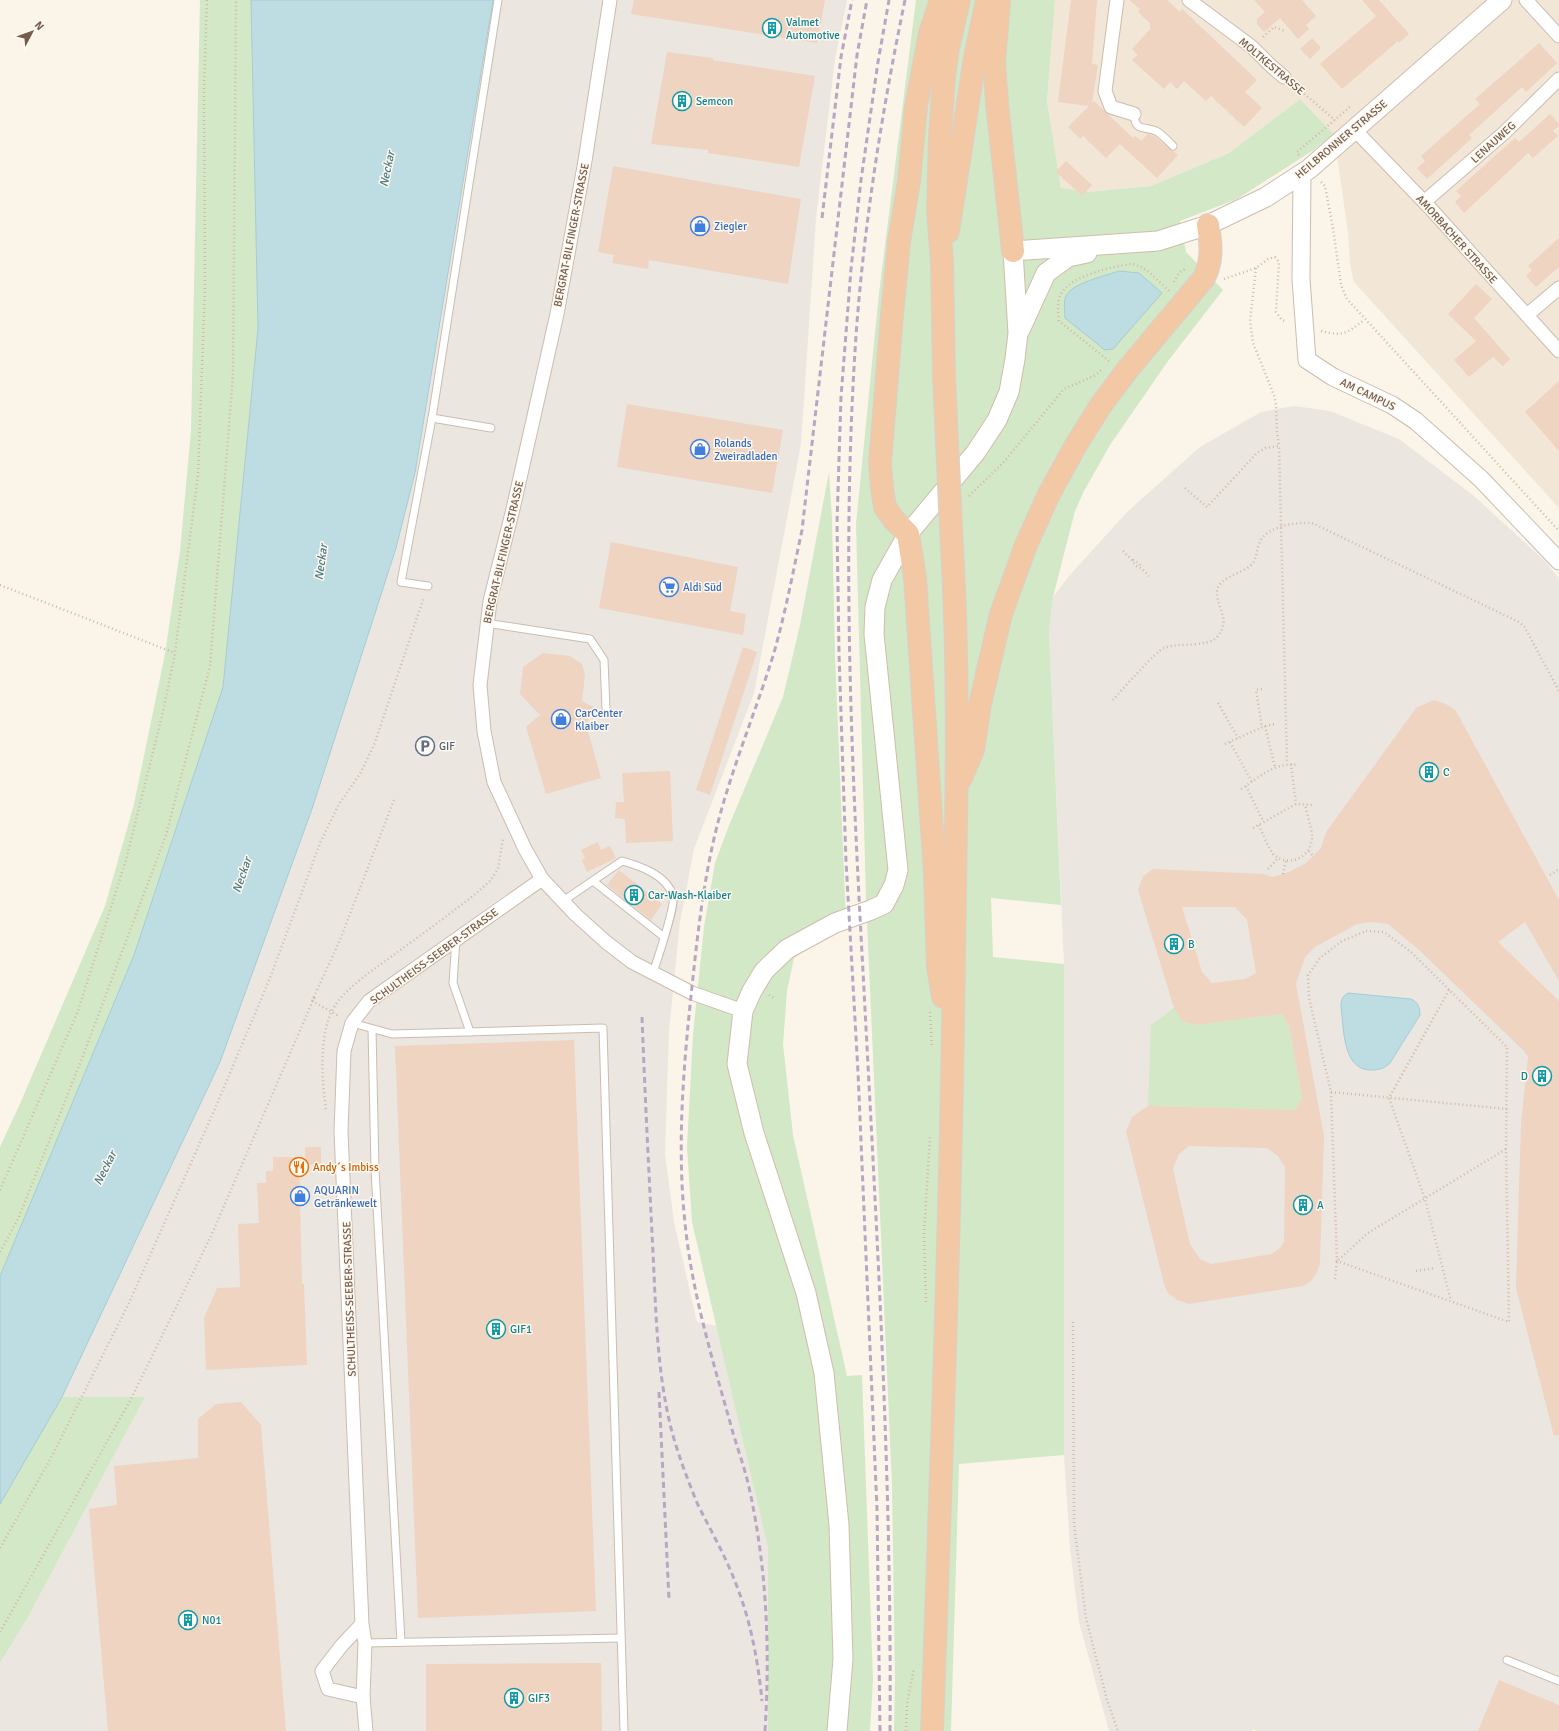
<svg xmlns="http://www.w3.org/2000/svg" width="1559" height="1731" viewBox="0 0 1559 1731" font-family="Signika,sans-serif">
  <rect width="100%" height="100%" fill="#fbf4e8"/>
  <polygon fill="#f2e6d7" points="1055,0 1559,0 1559,508 1354,282 1350,264 1348,233 1334,134 1300,99 1229,153 1151,186 1088,192 1061,188 1047,101"/>
  <g fill="#ece6e1">
    <polygon points="493,0 847,0 835,59 816,218 801,444 754,693 694,849 680,922 669,1030 665,1154 674,1222 697,1322 717,1326 768,1548 768,1731 0,1731 0,1663 26,1621 145,1397 62,1397 220,1062 312,809 396,548 415,473"/>
    <polygon points="1294,406 1330,411 1399,439 1474,496 1545,561 1559,579 1559,1731 1257,1731 1254,1729 1252,1731 1109,1731 1079,1622 1070,1548 1064,1455 1064,964 1049,630 1053,597 1069,576 1128,511 1200,447 1261,412"/>
  </g>
  <g fill="#d3e8c7">
    <polygon points="200,0 251,0 258,329 223,687 134,955 0,1276 0,1147 19,1106 105,906 134,804 165,654 180,551 191,431"/>
    <polygon points="916,0 1055,0 1047,101 1061,188 1088,192 1151,186 1229,153 1300,99 1334,134 1312,151 1237,199 1180,221 1186,252 1223,290 1168,361 1110,445 1084,491 1075,511 1053,597 1049,630 1061,905 991,898 993,957 1064,964 1064,1455 959,1464 951,1731 894,1731 895,1680 892,1485 866,898 856,524 879,293"/>
    <polygon points="829,472 832,519 835,655 846,922 794,958 787,991 783,1044 793,1135 847,1376 862,1375 873,1680 870,1731 768,1731 768,1548 692,1222 687,1147 693,1035 704,927 715,863 728,828 783,697 800,625"/>
    <polygon points="1174,1008 1182,1021 1195,1025 1282,1014 1289,1026 1302,1098 1295,1110 1148,1106 1151,1025"/>
    <polygon points="62,1397 145,1397 26,1621 0,1663 0,1498"/>
  </g>
  <g fill="#bddde3" stroke="#a4ccd4">
    <polygon points="251,0 493,0 415,473 396,548 312,809 220,1062 62,1397 0,1504 0,1276 134,955 223,687 258,329"/>
    <path d="M1119,271L1139,273L1162,293L1113,349L1105,350L1065,318C1065,311 1063,303 1066,296C1072,283 1105,276 1119,271Z"/>
    <path d="M1348,993L1411,999C1418,1002 1420,1008 1420,1015L1390,1063C1384,1069 1378,1070 1370,1070C1342,1069 1344,1027 1341,1007C1341,1001 1342,996 1348,993Z"/>
  </g>
  <g fill="#eed4c1" fill-rule="evenodd">
    <polygon points="634,0 825,0 817,43 631,14"/>
    <polygon points="1071,0 1097,0 1092,64 1098,65 1092,103 1094,101 1133,138 1135,136 1141,141 1148,134 1154,136 1178,155 1157,178 1120,144 1106,158 1083,136 1080,139 1068,127 1089,106 1058,102"/>
    <polygon points="1129,0 1167,0 1180,12 1182,9 1257,80 1245,92 1262,108 1244,127 1211,96 1206,101 1184,81 1177,89 1170,82 1164,89 1132,60 1138,55 1132,49 1151,28 1149,26 1151,24 1138,12 1140,9"/>
    <polygon points="1254,0 1302,0 1316,16 1306,25 1309,29 1298,39 1280,18 1264,32 1257,24 1257,19 1265,12"/>
    <polygon points="1362,0 1379,0 1409,34 1399,43 1398,41 1342,89 1320,64 1376,16"/>
    <polygon points="1312,38 1321,48 1310,59 1300,49"/>
    <polygon points="1539,43 1557,63 1526,92 1522,87 1469,135 1472,138 1427,179 1417,168 1425,161 1421,156 1480,104 1475,99"/>
    <polygon points="667,52 713,58 713,60 815,76 799,167 708,153 708,150 651,144"/>
    <polygon points="1550,114 1559,124 1559,126 1553,131 1558,136 1533,158 1528,153 1464,213 1455,202 1461,196 1456,191 1515,138 1519,142"/>
    <polygon points="1066,161 1092,185 1082,196 1056,172"/>
    <polygon points="613,166 801,199 788,284 649,260 648,269 612,263 614,255 598,252"/>
    <polygon points="1559,238 1559,267 1536,287 1526,276 1532,270 1528,266"/>
    <polygon points="1476,284 1492,299 1474,318 1510,359 1503,366 1493,357 1469,377 1454,360 1476,341 1448,314"/>
    <polygon points="1559,381 1559,451 1525,412"/>
    <polygon points="627,404 783,430 772,493 617,467"/>
    <polygon points="611,542 738,567 730,611 746,614 743,635 599,608"/>
    <polygon points="743,647 757,652 710,795 696,790"/>
    <polygon points="543,653 570,656 582,664 585,675 582,701 595,708 586,724 601,778 546,794 526,727 540,715 520,694 523,667"/>
    <path d="M1434,700L1448,705L1456,711L1559,900V981L1525,922L1498,942L1559,1001V1435L1554,1436L1516,1288L1521,1123L1528,1057L1524,1051L1418,949L1388,924L1371,922L1357,924L1315,947L1305,957L1296,984L1324,1136L1320,1264L1317,1272L1311,1281L1303,1286L1189,1304L1177,1300L1168,1293L1164,1284L1126,1131L1132,1117L1148,1106L1295,1110L1302,1098L1289,1026L1282,1014L1195,1025L1182,1021L1174,1008L1138,890L1143,876L1153,869L1263,874L1273,877L1289,872L1306,863L1321,848L1326,832L1416,708ZM1182,907H1235L1247,920L1256,973L1245,979L1212,983L1202,972ZM1189,1146L1267,1148L1278,1156L1285,1167L1284,1242L1280,1248L1272,1254L1211,1264L1200,1259L1190,1244L1173,1169L1179,1154Z"/>
    <polygon points="670,771 673,841 626,843 625,819 615,818 616,802 624,802 622,773"/>
    <polygon points="598,842 601,850 610,846 616,858 587,872 582,860 585,858 581,850"/>
    <polygon points="619,870 662,904 651,920 607,885"/>
    <polygon points="574,1040 596,1611 418,1618 395,1046"/>
    <polygon points="305,1147 321,1147 321,1164 305,1165"/>
    <polygon points="273,1157 299,1157 302,1284 304,1284 307,1365 206,1370 204,1318 217,1288 240,1287 238,1224 259,1223 257,1183 266,1183 266,1171 273,1171"/>
    <polygon points="241,1402 261,1425 286,1731 108,1731 89,1509 117,1505 114,1466 198,1458 198,1419 216,1404"/>
    <polygon points="601,1663 602,1731 426,1731 426,1664"/>
    <polygon points="1499,1680 1559,1705 1559,1731 1478,1731"/>
  </g>
  <g fill="none" stroke-linecap="round" stroke-linejoin="round">
    <g stroke="#ccbcae" stroke-width="9">
      <g id="service">
        <path d="M1134,114C1135,132 1144,126 1156,131C1162,134 1168,141 1173,146"/>
        <polyline points="432,418 491,428"/>
        <polyline points="428,586 401,582 432,418 498,0"/>
        <polyline points="486,623 590,639 604,660 606,709"/>
        <polyline points="593,881 664,937"/>
        <path d="M563,901L622,861C640,866 667,875 673,896C676,906 657,960 653,973"/>
        <polyline points="456,939 453,983 470,1032"/>
        <polyline points="352,1023 392,1034 603,1028 624,1731"/>
        <polyline points="372,1029 375,1169 401,1642"/>
        <polyline points="365,1643 621,1638"/>
        <polyline points="1507,1660 1559,1681"/>
      </g>
    </g>
    <g stroke="#ccbcae" stroke-width="15">
      <g id="minor">
        <polyline points="610,0 585,161 557,314 513,509 490,601 480,685 484,731 494,782 525,849 542,879 576,915 606,942 632,962 692,993 743,1011"/>
        <polyline points="1117,0 1105,91 1111,107 1134,114"/>
        <polyline points="1189,0 1252,47 1271,66 1284,77"/>
        <polyline points="1526,0 1559,36"/>
        <polyline points="1354,129 1430,208 1559,351"/>
        <polyline points="1424,202 1504,133 1559,79"/>
        <polyline points="1527,315 1559,288"/>
        <polyline points="362,1624 342,1645 322,1671 328,1689 363,1697 365,1643 362,1624 341,1131 344,1051 352,1023 369,1001 542,879"/>
        <polyline points="363,1697 366,1731"/>
      </g>
    </g>
    <g stroke="#ccbcae" stroke-width="19">
      <polyline id="tertiary" points="1302,175 1301,279 1307,360 1333,377 1392,405 1416,421 1481,479 1559,561"/>
    </g>
    <g stroke="#cfbdac" stroke-width="21">
      <g id="secondary">
        <polyline points="1020,330 1046,273 1068,257 1087,253"/>
        <polyline points="837,1731 843,1659 839,1525 824,1373 806,1293 754,1133 737,1064 743,1011 752,991 764,971 787,949 835,923 871,910 884,904 894,885 898,870 874,634 875,607 882,580 908,534 976,452 997,420 1009,392 1015,359 1018,333 1013,251 1158,241 1208,225 1266,197 1309,169 1502,0"/>
      </g>
    </g>
    <g stroke="#d8d1cd" stroke-width="24">
      <g id="trunk">
        <polyline points="941,0 930,33 916,107 909,181 899,242 892,315 880,463 882,488 885,507 894,520 908,534 915,578 935,874 938,967 943,997"/>
        <polyline points="999,3 994,62 997,103 1013,251"/>
        <polyline points="948,232 975,57 987,0"/>
        <polyline points="944,377 942,263 938,211 940,135 944,77 948,48 959,0"/>
        <path d="M960,780L973,750L980,704L1001,614L1026,545L1049,494L1076,445L1101,405L1128,369L1204,278C1213,260 1211,244 1208,225"/>
        <path d="M932,1731C941,1472 951,1212 954,953C956,819 960,684 952,549"/>
      </g>
    </g>
    <g stroke="#d3b8a4" stroke-width="2.5" stroke-dasharray="1 3" stroke-linecap="butt">
      <polyline points="1263,37 1274,27 1285,31"/>
      <polyline points="1295,86 1335,120"/>
      <polyline points="1299,155 1297,152 1351,106"/>
      <polyline points="1321,182 1325,186 1333,228 1341,285 1347,299 1559,531"/>
      <polyline points="1256,268 1250,321 1253,343 1274,395 1276,405 1277,432 1279,446"/>
      <polyline points="1224,279 1256,268 1268,259 1275,257 1279,262 1276,312 1282,320 1287,322"/>
      <polyline points="1174,282 1179,273 1185,269"/>
      <path d="M1321,331C1343,337 1347,333 1364,320"/>
      <path d="M1109,361L1059,321C1058,313 1057,304 1060,296C1068,276 1111,267 1131,264C1145,265 1158,281 1169,291"/>
      <polyline points="1185,488 1207,507 1257,453 1265,448 1279,446 1287,763"/>
      <polyline points="969,496 1002,464 1064,389 1096,375 1102,369"/>
      <polyline points="1123,551 1132,560 1136,566 1141,568 1149,576"/>
      <polyline points="1133,560 1139,563 1141,568"/>
      <polyline points="0,585 175,653"/>
      <polyline points="1262,689 1256,690 1262,727"/>
      <path d="M1113,700C1121,691 1157,650 1164,648C1179,642 1207,648 1217,637C1232,620 1216,608 1217,591C1218,578 1242,573 1250,566C1257,560 1256,552 1259,544C1265,526 1296,522 1312,523L1517,621L1524,626L1559,691"/>
      <polyline points="1218,703 1238,738"/>
      <polyline points="1265,726 1275,767"/>
      <polyline points="1230,742 1252,782"/>
      <polyline points="1225,744 1265,726 1275,724"/>
      <polyline points="1291,764 1296,804"/>
      <polyline points="1246,786 1263,821"/>
      <path d="M1241,789C1260,777 1274,762 1298,765"/>
      <path d="M1259,825C1262,832 1269,850 1274,855C1289,868 1311,857 1312,838C1312,828 1307,815 1305,804"/>
      <polyline points="1253,828 1296,804 1312,805"/>
      <polyline points="1309,851 1313,856"/>
      <polyline points="1268,869 1279,857"/>
      <polyline points="1283,874 1286,861"/>
      <polyline points="1550,875 1559,869"/>
      <polygon points="1366,931 1384,932 1411,952 1507,1047 1506,1149 1509,1322 1337,1261 1331,1092 1309,998 1308,975 1320,958 1342,941"/>
      <polyline points="1449,990 1389,1098 1425,1199 1451,1301"/>
      <polyline points="769,995 774,998"/>
      <polyline points="312,1001 339,1016"/>
      <polyline points="930,1012 932,1048"/>
      <polyline points="1331,1092 1507,1109"/>
      <path d="M326,1109C322,1081 319,1040 331,1013C340,991 376,968 395,954C421,935 447,916 473,896L490,881L498,869L503,838"/>
      <polyline points="0,1190 78,1011 126,860 163,712 175,653 198,475 205,287 204,89 207,0"/>
      <polyline points="0,1252 19,1217 84,1053 166,835 210,666 233,375 236,0"/>
      <polyline points="1416,1271 1435,1268"/>
      <polyline points="1335,1279 1337,1261 1368,1233 1506,1149"/>
      <polyline points="926,1302 924,1234 930,1137"/>
      <polyline points="1073,1322 1074,1524 1086,1618 1107,1700 1118,1731"/>
      <polyline points="0,1548 52,1456 129,1303 214,1111 270,978 320,843 339,804 360,774 374,745 424,597"/>
      <polyline points="0,1632 131,1399 211,1236 314,998 312,1001 340,940 394,800"/>
      <polyline points="906,1731 907,1704 914,1669"/>
    </g>
    <use href="#service" stroke="#fff" stroke-width="7"/>
    <use href="#minor" stroke="#fff" stroke-width="13"/>
    <use href="#tertiary" stroke="#fff" stroke-width="17"/>
    <use href="#secondary" stroke="#fff" stroke-width="19"/>
    <use href="#trunk" stroke="#f2c9a4" stroke-width="22"/>
    <g stroke="#b7a6c4" stroke-width="3" stroke-dasharray="6 4" stroke-linecap="butt">
      <polyline points="822,218 841,57 852,0"/>
      <path d="M642,1017C645,1096 649,1174 653,1253C656,1313 657,1374 672,1432C679,1457 688,1481 698,1505C711,1531 726,1557 736,1584C751,1622 758,1661 762,1701"/>
      <polyline points="659,1392 669,1599"/>
      <path d="M765,1731C770,1651 767,1571 750,1492C746,1472 739,1453 733,1433C714,1364 692,1295 685,1223C677,1148 683,1072 691,996C697,939 703,882 717,826C732,768 755,713 773,656C785,615 793,572 802,530L857,55L867,0"/>
      <polyline points="880,1731 877,1509 858,1072 846,861 839,653 837,523 841,397 851,269 861,180 878,62 889,0"/>
      <path d="M890,1731C892,1484 877,1237 864,990C852,773 841,554 856,336C864,224 882,111 905,0"/>
    </g>
    <g stroke="#d8d1cd" stroke-width="24" stroke-linecap="butt">
      <polyline id="trunk-bridge" points="944,377 952,549"/>
    </g>
    <use href="#trunk-bridge" stroke="#f2c9a4" stroke-width="22"/>
  </g>
  <defs>
    <g id="building-ring" transform="scale(1)"><circle r="9.5" fill="#fef8ee" stroke="#0f9aa8" stroke-width="1.5"/><path d="M-4-6H4V6H1V3H-1V6H-4ZM-2.5-4.3h1.7v1.8h-1.7ZM.8-4.3h1.7v1.8H.8ZM-2.5-1h1.7V.8h-1.7ZM.8-1h1.7V.8H.8Z" fill="#0f9aa8"/></g>
    <g id="shop-ring" transform="scale(1)"><circle r="9.5" fill="#fef8ee" stroke="#3f7fe0" stroke-width="1.5"/><path d="M-5-2.5h2.3a2.7 3.5 0 0 1 5.4 0H5L5.5 6h-11ZM-1.5-2.5h3a1.5 2.3 0 0 0-3 0Z" fill="#3f7fe0"/></g>
    <g id="supermarket-ring" transform="scale(1)"><circle r="9.5" fill="#fef8ee" stroke="#3f7fe0" stroke-width="1.5"/><path d="M-6-5.5h2.5l.6 2H6L4.5 2H-2.5L-4.4-4H-6ZM-1.5 3.2a1.3 1.3 0 1 0 .1 0ZM3 3.2a1.3 1.3 0 1 0 .1 0Z" fill="#3f7fe0"/></g>
    <g id="parking-ring" transform="scale(1)"><circle r="9.5" fill="#fef8ee" stroke="#5c6f8a" stroke-width="1.5"/><path d="M-3.5-5.5H1a3.5 3.5 0 0 1 0 7H-1V5.5H-3.5ZM-1-3.4V-.6H.8a1.4 1.4 0 0 0 0-2.8Z" fill="#5c6f8a"/></g>
    <g id="restaurant-ring" transform="scale(1)"><circle r="9.5" fill="#fef8ee" stroke="#e8710a" stroke-width="1.5"/><path d="M-5-6h1v4h1v-4h1v4h1v-4h1v5L-1.5 .5V6h-2V.5L-5-1ZM5-6V6H3V1.5H1.5Q1.5-4 5-6Z" fill="#e8710a"/></g>
  </defs>
  <g fill-rule="evenodd">
    <use href="#building-ring" x="772" y="28"/>
    <use href="#building-ring" x="682" y="101"/>
    <use href="#shop-ring" x="700" y="226"/>
    <use href="#shop-ring" x="700" y="449"/>
    <use href="#supermarket-ring" x="669" y="587"/>
    <use href="#shop-ring" x="561" y="719"/>
    <use href="#parking-ring" x="425" y="746"/>
    <use href="#building-ring" x="1429" y="772"/>
    <use href="#building-ring" x="634" y="895"/>
    <use href="#building-ring" x="1174" y="944"/>
    <use href="#building-ring" x="1542" y="1076"/>
    <use href="#restaurant-ring" x="299" y="1167"/>
    <use href="#shop-ring" x="300" y="1196"/>
    <use href="#building-ring" x="1303" y="1205"/>
    <use href="#building-ring" x="496" y="1329"/>
    <use href="#building-ring" x="188" y="1620"/>
    <use href="#building-ring" x="514" y="1698"/>
  </g>
  <g text-anchor="middle" stroke-width="3" stroke-linejoin="round" paint-order="stroke">
    <g font-size="11" fill="#0d838f" stroke="#fef8ee" text-anchor="start">
      <text x="786" y="26">Valmet<tspan x="786" dy="13">Automotive</tspan></text>
      <text x="696" y="105">Semcon</text>
      <text x="1443" y="776">C</text>
      <text x="648" y="899">Car-Wash-Klaiber</text>
      <text x="1188" y="948">B</text>
      <text x="1528" y="1080" text-anchor="end">D</text>
      <text x="1317" y="1209">A</text>
      <text x="510" y="1333">GIF1</text>
      <text x="202" y="1624">N01</text>
      <text x="528" y="1702">GIF3</text>
    </g>
    <g font-size="11" fill="#735c4e" stroke="#fef8ee">
      <text transform="translate(1272 66) rotate(40)" y="4">MOLTKESTRASSE</text>
      <text transform="translate(1341 139) rotate(-40)" y="4">HEILBRONNER STRASSE</text>
      <text transform="translate(1493 142) rotate(-42)" y="4">LENAUWEG</text>
      <text transform="translate(571 235) rotate(-79)" y="4">BERGRAT-BILFINGER-STRASSE</text>
      <text transform="translate(1457 239) rotate(48)" y="4">AMORBACHER STRASSE</text>
      <text transform="translate(1368 394) rotate(26)" y="4">AM CAMPUS</text>
      <text transform="translate(503 552) rotate(-77)" y="4">BERGRAT-BILFINGER-STRASSE</text>
      <text transform="translate(434 956) rotate(-36)" y="4">SCHULTHEISS-SEEBER-STRASSE</text>
      <text transform="translate(349 1299) rotate(-92)" y="4">SCHULTHEISS-SEEBER-STRASSE</text>
    </g>
    <g font-size="11" fill="#366cbe" stroke="#fef8ee" text-anchor="start">
      <text x="714" y="230">Ziegler</text>
      <text x="714" y="447">Rolands<tspan x="714" dy="13">Zweiradladen</tspan></text>
      <text x="683" y="591">Aldi Süd</text>
      <text x="575" y="717">CarCenter<tspan x="575" dy="13">Klaiber</tspan></text>
      <text x="314" y="1194">AQUARIN<tspan x="314" dy="13">Getränkewelt</tspan></text>
    </g>
    <g font-size="11" fill="#4e5e75" stroke="#fef8ee" text-anchor="start">
      <text x="439" y="750">GIF</text>
    </g>
    <g font-size="11" fill="#c56008" stroke="#fef8ee" text-anchor="start">
      <text x="313" y="1171">Andy´s Imbiss</text>
    </g>
    <g font-size="12" font-style="italic" fill="#497a85" stroke="#fef8ee">
      <text transform="translate(387 169) rotate(-78)" y="4">Neckar</text>
      <text transform="translate(321 562) rotate(-82)" y="4">Neckar</text>
      <text transform="translate(242 875) rotate(-71)" y="4">Neckar</text>
      <text transform="translate(105 1168) rotate(-63)" y="4">Neckar</text>
    </g>
  </g>
  <g transform="translate(32 32) rotate(49)" stroke="#fef8ee" stroke-width="3" paint-order="stroke">
  <path d="M0-3L7 15L0 10L-7 15Z" fill="#735c4e"/>
  <text y="-6" font-size="11" font-weight="bold" text-anchor="middle" fill="#735c4e">N</text>
  </g>
</svg>
